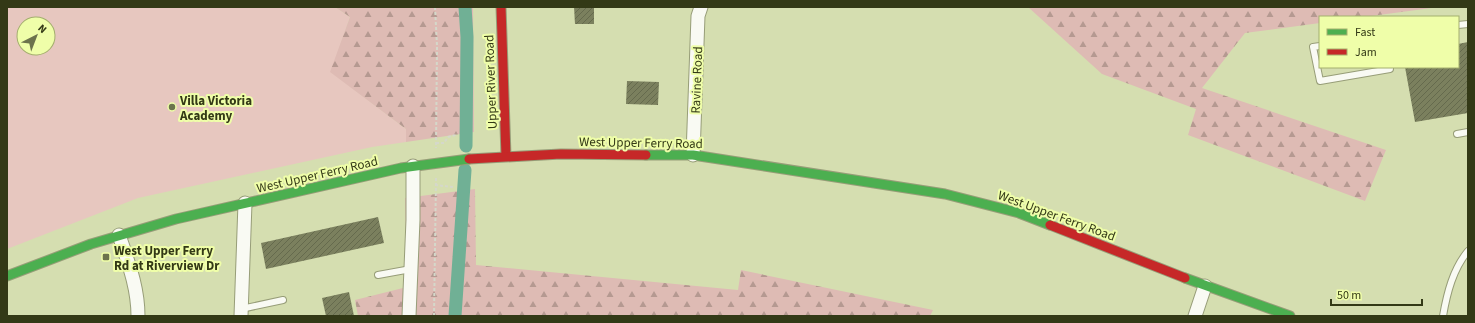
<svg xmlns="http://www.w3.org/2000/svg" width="1475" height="323" viewBox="0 0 1475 323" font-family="'Source Sans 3',sans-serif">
  <defs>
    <pattern id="forest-firs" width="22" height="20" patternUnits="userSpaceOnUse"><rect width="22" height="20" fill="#debbb4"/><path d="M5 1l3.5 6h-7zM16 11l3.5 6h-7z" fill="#b59991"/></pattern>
    <pattern id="building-hatch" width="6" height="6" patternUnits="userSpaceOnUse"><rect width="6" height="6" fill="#7b805e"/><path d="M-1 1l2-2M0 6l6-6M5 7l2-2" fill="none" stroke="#656a4d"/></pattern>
  </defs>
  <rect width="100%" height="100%" fill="#d5deb0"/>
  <path fill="#e7c7bf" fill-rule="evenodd" d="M7,7H335L350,17L331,72L406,129V142L372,147L138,198L7,249ZM24,24H48V48H24Z"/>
  <g fill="url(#forest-firs)">
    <polygon points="335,7 473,7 474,132 406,142 406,129 330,72 350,17"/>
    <polygon points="1028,7 1439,7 1364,17 1320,17 1320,23 1245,33 1202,88 1386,150 1365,201 1188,135 1196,109 1102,74"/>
    <polygon points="475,189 476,265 738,290 741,270 933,310 930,316 358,316 355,300 407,287 405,198"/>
  </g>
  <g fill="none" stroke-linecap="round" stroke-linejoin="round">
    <g stroke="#70b095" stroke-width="13">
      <polyline points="465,7 467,37 466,146"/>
      <polyline points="455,316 465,170"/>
    </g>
  </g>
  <g fill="url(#building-hatch)">
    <polygon points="574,7 594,7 594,24 575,24"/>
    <polygon points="1468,42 1468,113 1415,122 1405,67 1458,67 1458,44"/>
    <polygon points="627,81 659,82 658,105 626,104"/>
    <polygon points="378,217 384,243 266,269 261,243"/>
    <polygon points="349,292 354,316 326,316 322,298"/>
  </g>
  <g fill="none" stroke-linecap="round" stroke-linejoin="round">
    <g stroke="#979d78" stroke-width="8">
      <g id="lane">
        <polyline points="1458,25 1468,24"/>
        <polyline points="1320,46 1313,47 1320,81 1390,69 1390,67"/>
        <polyline points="1457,134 1468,132"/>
        <polyline points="378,275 411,269"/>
        <polyline points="241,309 283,300"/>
        <path d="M1443,316C1447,293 1453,269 1468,251"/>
      </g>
    </g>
    <g stroke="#979d78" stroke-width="15">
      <g id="street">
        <polyline points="693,155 698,16 701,7"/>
        <path d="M119,235C128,262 138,287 138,316"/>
        <polyline points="241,316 245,203"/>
        <polyline points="409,316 413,220 413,166"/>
        <polyline points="1195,316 1205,286"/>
      </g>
    </g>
    <g stroke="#979d78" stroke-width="11">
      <g id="fast">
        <polyline points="646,155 693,155 945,194 1019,213 1050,225"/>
        <polyline points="7,276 91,244 176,219 401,168 469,159"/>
        <polyline points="1185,278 1290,316"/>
      </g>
    </g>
    <g stroke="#979d78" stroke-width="11">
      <g id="jam">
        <polyline points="501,7 506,156"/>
        <polyline points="469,159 561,154 646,155"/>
        <polyline points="1050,225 1185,278"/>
      </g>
    </g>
    <g stroke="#d5d8ca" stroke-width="2" stroke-dasharray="3 2" stroke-linecap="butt">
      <polyline points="435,7 437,46 436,148"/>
      <polyline points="436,143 444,143 448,137 456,135"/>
      <polyline points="435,185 453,187"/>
      <polyline points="434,316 436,178"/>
    </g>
    <use href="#lane" stroke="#f9faf3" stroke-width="6"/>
    <use href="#street" stroke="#f9faf3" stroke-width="13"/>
    <use href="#fast" stroke="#4caf50" stroke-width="9"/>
    <use href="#jam" stroke="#c62828" stroke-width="9"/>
  </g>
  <g fill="#6c734c" stroke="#effea9" stroke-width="1.5">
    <circle cx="172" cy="107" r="4"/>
    <rect x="102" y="253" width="8" height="8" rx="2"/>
  </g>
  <g text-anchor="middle" stroke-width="4" stroke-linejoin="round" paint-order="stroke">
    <g font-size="13" fill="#333916" stroke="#effea9">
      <text transform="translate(696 80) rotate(-88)" y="5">Ravine Road</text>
      <text transform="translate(490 82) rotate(-92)" y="5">Upper River Road</text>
      <text transform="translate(641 142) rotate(1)" y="5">West Upper Ferry Road</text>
      <text transform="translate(317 174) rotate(-13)" y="5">West Upper Ferry Road</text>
      <text transform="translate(1057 215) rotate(20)" y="5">West Upper Ferry Road</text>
    </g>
    <g font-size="13" font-weight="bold" fill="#333916" stroke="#effea9" text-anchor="start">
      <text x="180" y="105">Villa Victoria<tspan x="180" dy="15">Academy</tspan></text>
      <text x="114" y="255">West Upper Ferry<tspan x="114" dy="15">Rd at Riverview Dr</tspan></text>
    </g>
  </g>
  <rect width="1475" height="323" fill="none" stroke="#333916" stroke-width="16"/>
  <rect x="1319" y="16" width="140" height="52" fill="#effea9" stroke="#a4af6e"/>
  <rect x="1327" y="29" width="20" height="6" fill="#4caf50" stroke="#a4af6e"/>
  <text x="1355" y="36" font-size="12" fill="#333916">Fast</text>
  <rect x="1327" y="49" width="20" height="6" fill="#c62828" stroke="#a4af6e"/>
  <text x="1355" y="56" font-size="12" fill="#333916">Jam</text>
  <g transform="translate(36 36) rotate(42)"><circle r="19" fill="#effea9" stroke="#a4af6e"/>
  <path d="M0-3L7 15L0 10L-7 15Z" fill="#6c734c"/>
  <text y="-6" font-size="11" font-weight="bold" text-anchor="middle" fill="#333916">N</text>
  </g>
  <path d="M1331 299v6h91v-6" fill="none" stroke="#333916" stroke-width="2"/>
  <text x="1337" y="299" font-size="12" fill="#333916" stroke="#effea9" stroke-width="3" paint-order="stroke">50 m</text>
</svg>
